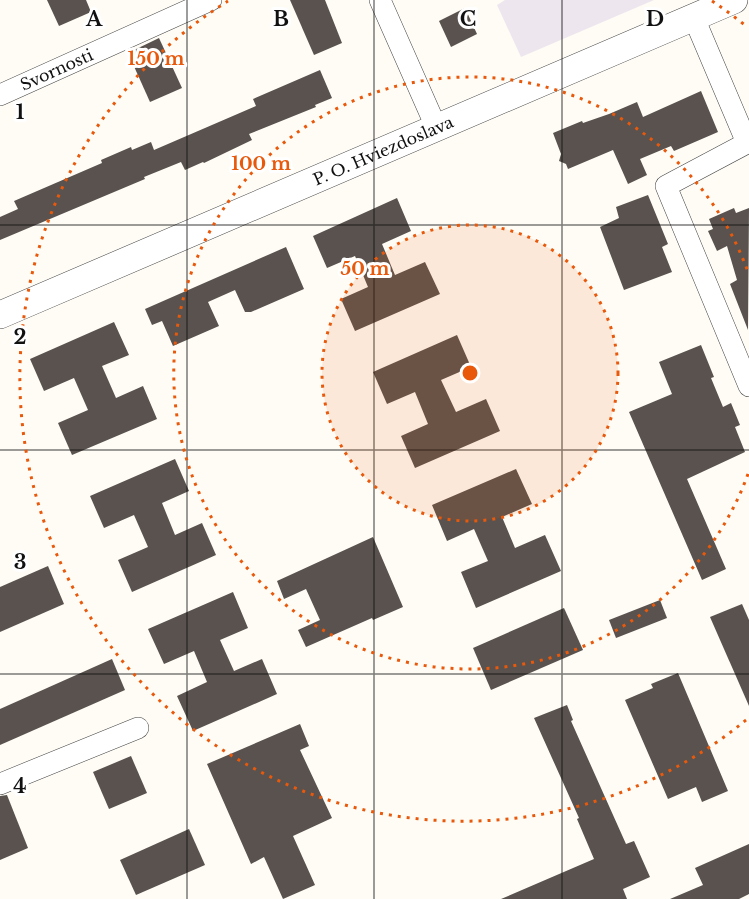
<svg xmlns="http://www.w3.org/2000/svg" width="749" height="899" viewBox="0 0 749 899" font-family="'Libre Baskerville',serif">
  <rect width="100%" height="100%" fill="#fefcf5"/>
  <polygon fill="#ede6ee" points="505,0 654,0 521,57 497,5"/>
  <g fill="#59524e">
    <polygon points="47,0 86,0 91,12 59,26"/>
    <polygon points="290,0 325,0 342,43 314,55"/>
    <polygon points="465,8 477,34 451,47 439,21"/>
    <polygon points="159,38 182,88 150,102 128,53"/>
    <polygon points="320,70 332,98 315,105 316,107 249,134 252,140 204,163 203,162 185,170 181,162 144,177 145,179 0,240 0,217 18,209 14,201 102,163 101,160 131,147 132,150 151,142 154,150 256,106 253,99"/>
    <polygon points="701,91 718,132 674,151 671,146 640,159 647,175 628,184 613,150 568,169 566,164 559,161 561,154 553,133 582,121 583,123 609,114 637,102 643,117"/>
    <polygon points="648,195 668,244 662,247 672,272 624,290 600,227 619,218 616,207"/>
    <polygon points="397,198 411,231 382,244 395,275 425,262 440,294 355,331 341,299 368,287 355,256 327,268 313,236"/>
    <polygon points="734,208 736,213 749,208 748,330 730,284 737,280 727,246 717,251 708,231 713,229 709,219"/>
    <polygon points="286,247 304,289 251,312 245,312 235,290 208,302 219,326 173,346 162,321 152,325 145,309"/>
    <polygon points="114,322 129,355 102,366 116,398 143,386 157,419 72,455 58,423 88,410 74,378 44,391 30,359"/>
    <polygon points="457,335 471,367 441,380 456,412 486,399 500,431 415,468 401,436 428,424 415,392 387,404 373,372"/>
    <polygon points="701,345 714,377 711,378 723,407 731,403 740,425 735,427 745,452 687,479 726,569 702,580 629,412 672,394 659,362"/>
    <polygon points="175,459 189,491 162,503 175,535 202,523 216,555 132,592 118,560 148,547 134,515 104,528 90,496"/>
    <polygon points="516,469 532,504 502,517 515,548 545,535 561,571 476,608 461,572 488,561 474,529 447,541 432,505"/>
    <polygon points="373,537 403,607 373,620 372,618 306,647 298,630 320,620 306,589 284,599 277,581"/>
    <polygon points="48,566 64,604 0,632 0,587"/>
    <polygon points="233,592 248,628 220,640 234,671 262,659 277,694 193,731 177,696 207,682 194,651 164,664 148,629"/>
    <polygon points="660,600 667,618 616,638 609,620"/>
    <polygon points="742,604 749,620 749,706 710,617"/>
    <polygon points="564,608 583,650 491,690 473,648"/>
    <polygon points="112,659 125,690 0,745 0,709"/>
    <polygon points="678,673 728,791 702,802 696,787 668,799 625,700 653,688 651,684"/>
    <polygon points="567,705 573,720 571,721 626,844 634,841 650,877 623,889 627,899 501,899 594,859 577,819 579,818 534,718"/>
    <polygon points="300,724 309,746 300,750 332,818 293,836 315,885 283,899 264,857 251,864 207,764"/>
    <polygon points="131,756 147,793 109,809 93,772"/>
    <polygon points="7,795 28,848 0,860 0,796"/>
    <polygon points="189,829 205,865 136,895 120,860"/>
    <polygon points="749,844 749,894 739,899 670,899 703,885 695,868"/>
  </g>
  <g fill="none" stroke-linecap="round" stroke-linejoin="round">
    <g stroke="#444" stroke-width="22">
      <g id="minor">
        <polyline points="380,0 437,129"/>
        <polyline points="694,18 747,143 749,142"/>
        <path id="s1" d="M0,95L211,0"/>
        <polyline points="747,143 666,186 749,386"/>
        <polyline points="0,784 138,728"/>
      </g>
    </g>
    <g stroke="#444" stroke-width="28">
      <g id="tertiary">
        <path id="s2" d="M0,315L734,0"/>
      </g>
    </g>
    <use href="#minor" stroke="#fff" stroke-width="21"/>
    <use href="#tertiary" stroke="#fff" stroke-width="27"/>
  </g>
  <path fill="none" stroke="#111" stroke-width="1.5" stroke-opacity="0.55" d="M187,0V899M374,0V899M562,0V899M0,225H749M0,450H749M0,674H749"/>
  <circle cx="470" cy="373" r="148" fill="#e8590c" fill-opacity=".12"/>
  <g fill="none" stroke="#e8590c" stroke-width="3" stroke-dasharray="3 6">
    <circle cx="470" cy="373" r="148"/>
    <path d="M748 474A296 296 0 1 1 748 272"/>
    <path d="M746 720A444 444 0 1 1 228 1M712 1A444 444 0 0 1 746 26"/>
  </g>
  <g text-anchor="middle" stroke-width="6" stroke-linejoin="round" paint-order="stroke">
    <g font-size="16" fill="#111" stroke="#fff">
      <text dy="6" stroke="none"><textPath href="#s1" startOffset="62">Svornosti</textPath></text>
      <text dy="6" stroke="none"><textPath href="#s2" startOffset="417">P. O. Hviezdoslava</textPath></text>
    </g>
  </g>
  <g font-size="20" text-anchor="middle" font-weight="bold" fill="#111" stroke="#fff" stroke-width="6" stroke-linejoin="round" paint-order="stroke">
    <text x="94" y="26">A</text>
    <text x="281" y="26">B</text>
    <text x="468" y="26">C</text>
    <text x="655" y="26">D</text>
    <text x="20" y="119">1</text>
    <text x="20" y="344">2</text>
    <text x="20" y="569">3</text>
    <text x="20" y="793">4</text>
  </g>
  <circle cx="470" cy="373" r="9" fill="#e8590c" stroke="#fff" stroke-width="3"/>
  <g font-size="18" text-anchor="middle" font-weight="bold" fill="#e8590c" stroke="#fff" stroke-width="6" stroke-linejoin="round" paint-order="stroke">
    <text x="156" y="65">150 m</text>
    <text x="261" y="170">100 m</text>
    <text x="365" y="275">50 m</text>
  </g>
</svg>
